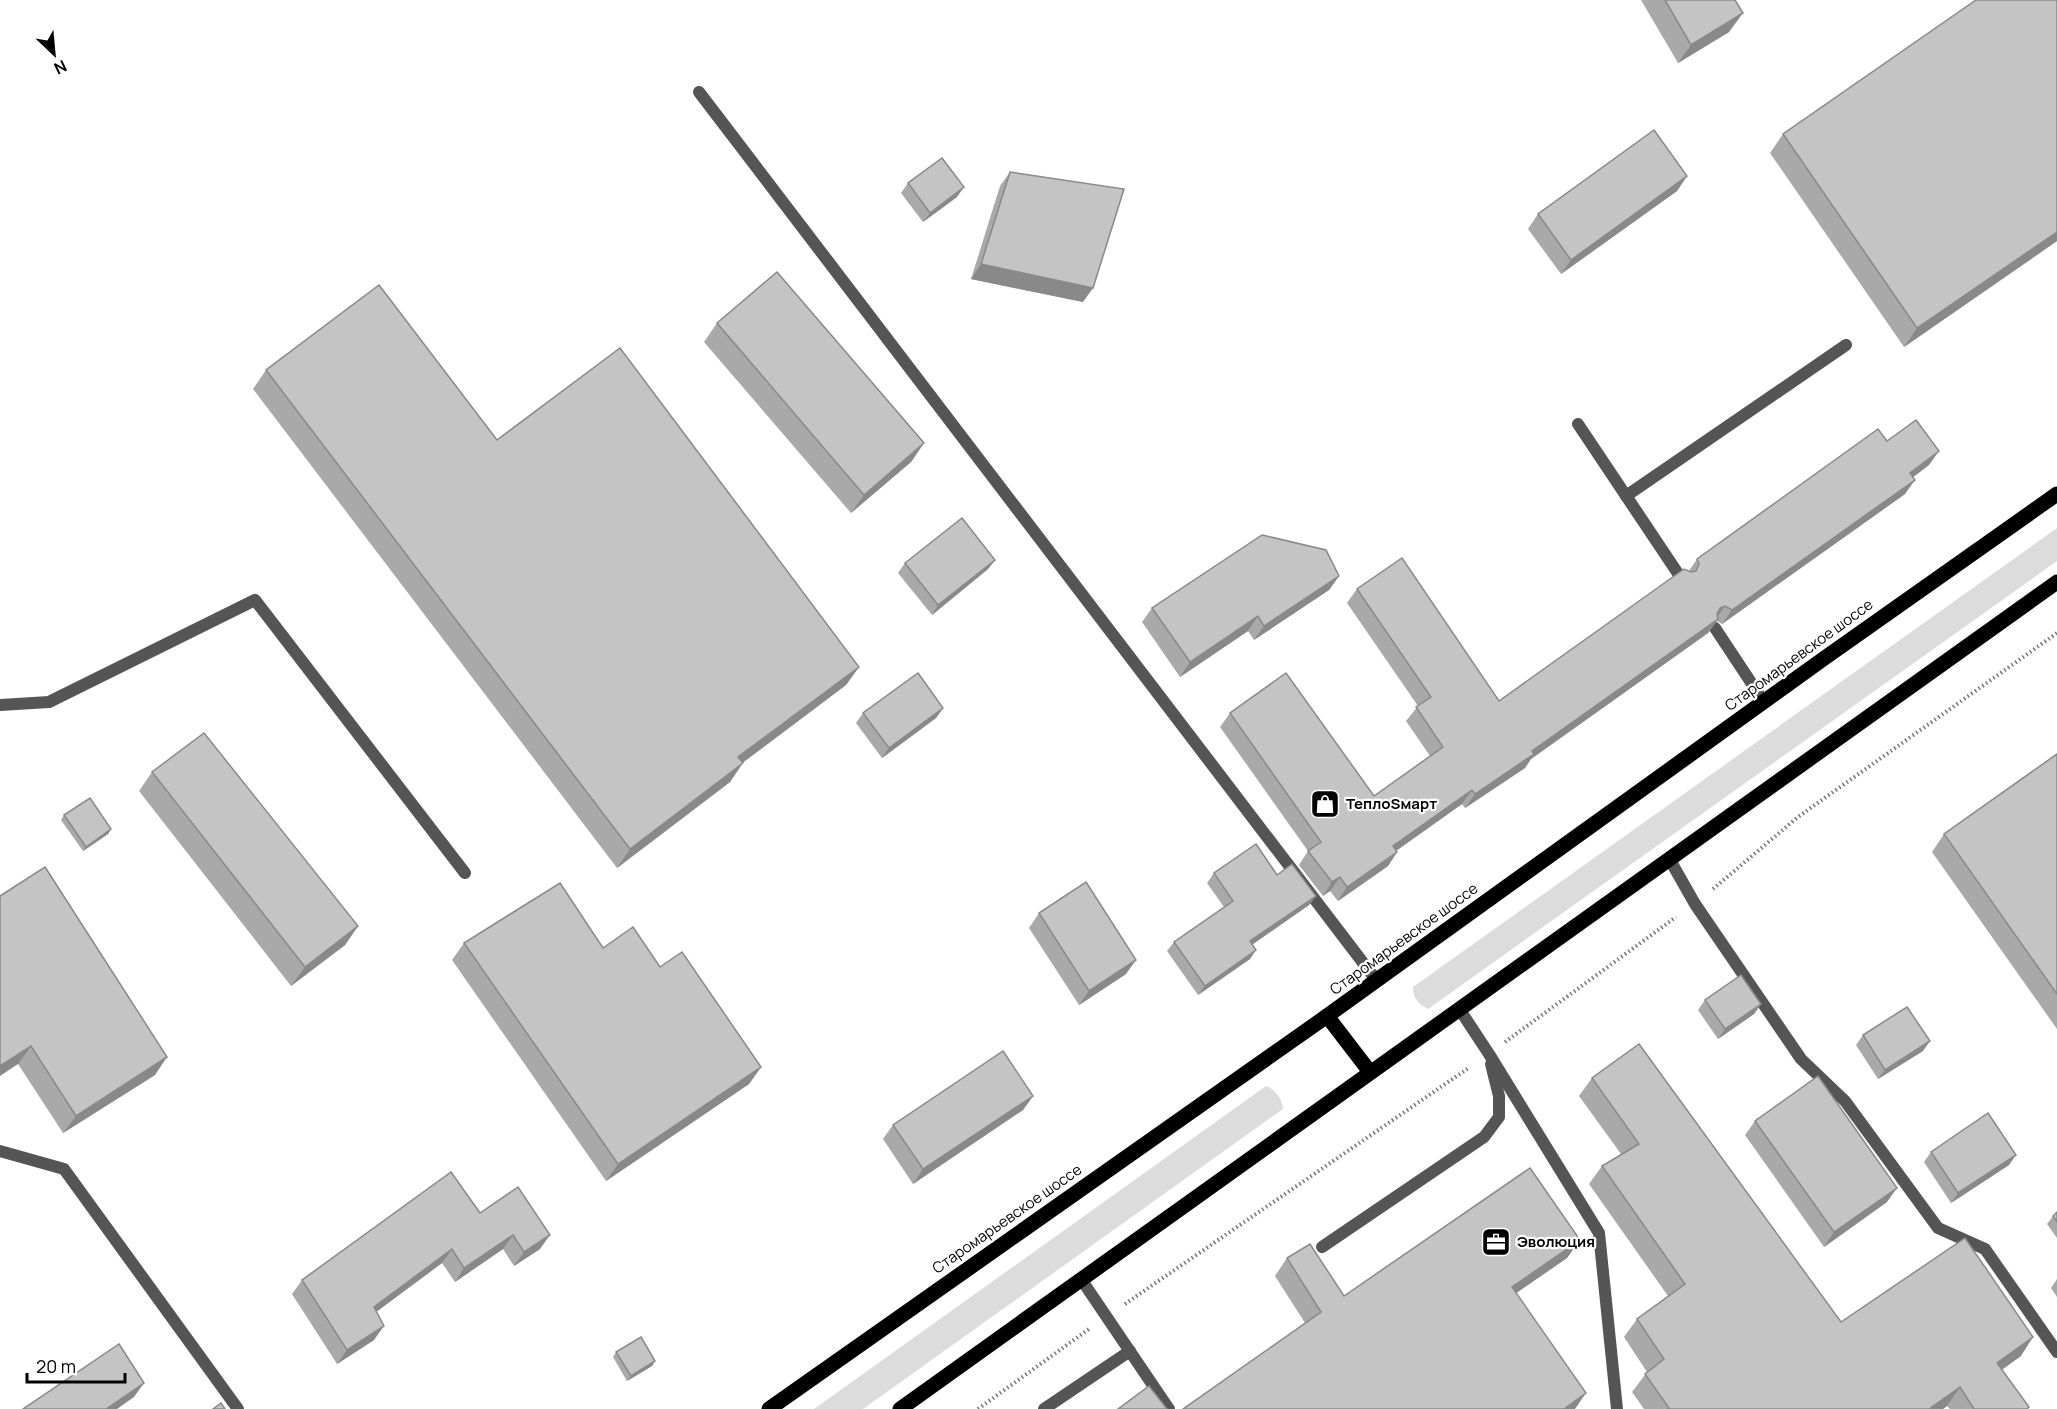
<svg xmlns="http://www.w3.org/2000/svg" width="2057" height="1409" viewBox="0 0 2057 1409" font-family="Manrope,sans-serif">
  <rect width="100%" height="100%" fill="#fff"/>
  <g fill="#dcdcdc">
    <path d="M2057,528V561L1428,1009C1418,1004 1413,998 1413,987Z"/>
    <path d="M1266,1086C1276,1090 1282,1099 1283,1109L863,1409H814Z"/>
  </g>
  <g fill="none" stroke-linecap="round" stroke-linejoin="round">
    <g stroke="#777" stroke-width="4" stroke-dasharray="1.5 3" stroke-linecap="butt">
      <polyline points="1713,889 1798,817 2057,633"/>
      <polyline points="1505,1042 1676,917"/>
      <polyline points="1125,1304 1470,1067"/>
      <polyline points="978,1409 1089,1329"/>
    </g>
    <g stroke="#555" stroke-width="12">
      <polyline points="699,92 1377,981"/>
      <polyline points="1578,424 1681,578"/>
      <polyline points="1626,496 1846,345"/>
      <polyline points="1715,628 1764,702"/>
      <polyline points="0,705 49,702 255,600 465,873"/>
      <polyline points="1670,860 1695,904 1801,1059 1845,1101 1938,1228 1985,1249 2057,1352"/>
      <polyline points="1460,1010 1489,1054 1599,1233 1617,1409"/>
      <polyline points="0,1151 64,1169 238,1409"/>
      <polyline points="1322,1247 1484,1137 1499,1117 1499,1096 1491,1064"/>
      <polyline points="1081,1279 1169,1409"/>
      <polyline points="1044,1409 1130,1351"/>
    </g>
    <g stroke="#000" stroke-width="15">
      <polyline points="1327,1016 1370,1072"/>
      <polyline points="769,1409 1327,1016 1826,657 2057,494"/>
      <polyline points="900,1409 2057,582"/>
    </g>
  </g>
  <g fill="#a9a9a9">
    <polygon points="1641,0 1735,0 1729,32 1678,63"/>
    <polygon points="1783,134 2057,241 1904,347 1770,153"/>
    <polygon points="1010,172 1083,302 971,279 1000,186"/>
    <polygon points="1687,176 1677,191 1561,274 1528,229 1538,214"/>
    <polygon points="908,183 957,197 923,222 901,193"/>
    <polygon points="717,323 924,443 911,462 851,513 704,342"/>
    <polygon points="266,370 497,440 859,667 846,685 742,763 730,782 617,868 253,389"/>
    <polygon points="1887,441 1929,465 1913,477 1905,494 1722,624 1717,621 1708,633 1531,759 1525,768 1465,808 1462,804 1396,851 1397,852 1388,866 1338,901 1330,891 1323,896 1299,865 1308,851 1220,727 1230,713 1374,796 1430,756 1406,721 1418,706 1347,603 1357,589 1499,701 1689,571 1697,559"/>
    <polygon points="995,560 988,569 932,615 898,573 905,563"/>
    <polygon points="1339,576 1329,590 1254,640 1248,631 1180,677 1142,622 1152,608"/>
    <polygon points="943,708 936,718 882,758 856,723 863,713"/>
    <polygon points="2057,754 2057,1029 1932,852 1944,834"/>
    <polygon points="152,772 358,926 345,945 291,986 139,791"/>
    <polygon points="64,815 111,829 108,834 83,851 61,820"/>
    <polygon points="1214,873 1277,875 1316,896 1309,905 1253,944 1250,959 1198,995 1167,951 1174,942 1224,907 1207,883"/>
    <polygon points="0,896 155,1075 63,1133 18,1064"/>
    <polygon points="1039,913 1126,974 1079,1005 1029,928"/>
    <polygon points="464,943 603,948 660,967 761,1067 749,1084 606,1181 452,960"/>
    <polygon points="1705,1000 1761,1004 1754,1014 1718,1039 1698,1010"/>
    <polygon points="1863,1035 1923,1051 1878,1079 1856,1045"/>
    <polygon points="1592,1078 1841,1322 2021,1356 2002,1369 2028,1409 1950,1409 1947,1406 1943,1409 1644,1409 1632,1392 1647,1372 1624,1337 1637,1319 1668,1296 1589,1184 1602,1166 1621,1154 1579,1096"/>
    <polygon points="1033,1096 1023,1110 913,1184 883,1139 893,1125"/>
    <polygon points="1755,1121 1887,1202 1824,1247 1745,1135"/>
    <polygon points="1931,1152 2009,1165 1951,1203 1924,1162"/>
    <polygon points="2057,1212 2057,1238 2047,1224 2053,1216"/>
    <polygon points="480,1213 540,1249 514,1266 503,1249 455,1282 442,1263 376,1312 374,1340 337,1364 292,1294 302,1280"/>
    <polygon points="1580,1240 1567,1258 1516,1293 1305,1323 1275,1276 1287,1258 1344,1296"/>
    <polygon points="2057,1279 2057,1297 2051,1288"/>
    <polygon points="616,1352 655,1361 652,1366 627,1381 613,1357"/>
  </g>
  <g fill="#898989">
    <polygon points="1743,13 1729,32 1678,63 1691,45"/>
    <polygon points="1687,176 1677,191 1561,274 1571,260"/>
    <polygon points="964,187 957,197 923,222 930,213"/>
    <polygon points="2057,232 2057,241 1904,347 1917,328"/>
    <polygon points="981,264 1093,288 1083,302 971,279"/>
    <polygon points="924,443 911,462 851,513 864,495"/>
    <polygon points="1939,451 1929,465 1900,487 1910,473"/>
    <polygon points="1915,480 1905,494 1722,624 1732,610"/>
    <polygon points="995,560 988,569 932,615 938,605"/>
    <polygon points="1339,576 1329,590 1254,640 1264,626"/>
    <polygon points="1725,606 1715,620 1710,622 1720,608"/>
    <polygon points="1258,616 1248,631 1180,677 1190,662"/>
    <polygon points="1718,619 1708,633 1531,759 1525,768 1465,808 1475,794 1532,751"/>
    <polygon points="859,667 846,685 725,776 738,757"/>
    <polygon points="943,708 936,718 882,758 889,748"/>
    <polygon points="743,763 730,782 617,868 630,849"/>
    <polygon points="1472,790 1462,804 1383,860 1393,846"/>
    <polygon points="111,829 108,834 83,851 86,847"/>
    <polygon points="1397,852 1388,866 1338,901 1347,887"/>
    <polygon points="1340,877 1330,891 1323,896 1332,882"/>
    <polygon points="1316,896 1309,905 1243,951 1250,941"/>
    <polygon points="358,926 345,945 291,986 305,967"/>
    <polygon points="1256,950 1250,959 1198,995 1205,986"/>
    <polygon points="1136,960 1126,974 1079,1005 1089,991"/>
    <polygon points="1761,1004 1754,1014 1718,1039 1725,1029"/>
    <polygon points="1930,1041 1923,1051 1878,1079 1885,1070"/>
    <polygon points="31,1046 18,1064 0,1076 0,1066"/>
    <polygon points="167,1057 155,1075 63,1133 76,1116"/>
    <polygon points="761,1067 749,1084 606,1181 618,1164"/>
    <polygon points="1033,1096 1023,1110 913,1184 923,1169"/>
    <polygon points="2016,1155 2009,1165 1951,1203 1958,1193"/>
    <polygon points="1897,1188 1887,1202 1824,1247 1834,1232"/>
    <polygon points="513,1235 503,1249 455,1282 464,1268"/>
    <polygon points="550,1235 540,1249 514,1266 524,1252"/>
    <polygon points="1580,1240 1567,1258 1499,1305 1512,1287"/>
    <polygon points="452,1249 442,1263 364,1321 374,1307"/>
    <polygon points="384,1326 374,1340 337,1364 347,1350"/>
    <polygon points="2033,1337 2021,1356 1985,1382 1997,1363"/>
    <polygon points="655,1361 652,1366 627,1381 631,1376"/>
    <polygon points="144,1383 134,1397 117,1409 106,1409"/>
    <polygon points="1960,1387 1947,1406 1943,1409 1929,1409"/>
    <polygon points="1586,1393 1575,1409 1564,1409"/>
  </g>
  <g fill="#c4c4c4" stroke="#898989" stroke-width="1.5">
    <polygon points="1665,0 1735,0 1743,13 1691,45"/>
    <polygon points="1976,0 2057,0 2057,232 1917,328 1783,134"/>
    <polygon points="1654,130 1687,176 1571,260 1538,214"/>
    <polygon points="942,158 964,187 930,213 908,183"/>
    <polygon points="1010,172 1124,189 1093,288 981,264"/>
    <polygon points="777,272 924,443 864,495 717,323"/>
    <polygon points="379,285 497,440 620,348 859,667 738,757 743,763 630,849 266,370"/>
    <polygon points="1916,420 1939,451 1910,473 1915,480 1732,610 1725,606 1720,608 1717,614 1718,619 1532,751 1534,754 1475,794 1472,790 1393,846 1397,852 1347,887 1340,877 1332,882 1308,851 1321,842 1230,713 1286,673 1374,796 1443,747 1416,707 1431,697 1357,589 1402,558 1499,701 1684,569 1691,572 1696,571 1699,564 1697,559 1878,429 1887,441"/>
    <polygon points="962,518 995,560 938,605 905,563"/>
    <polygon points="1262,535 1326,550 1339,576 1264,626 1258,616 1190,662 1152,608"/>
    <polygon points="918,673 943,708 889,748 863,713"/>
    <polygon points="204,733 358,926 305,967 152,772"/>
    <polygon points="2057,754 2057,994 1944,834"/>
    <polygon points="90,798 111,829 86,847 64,815"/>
    <polygon points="1256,844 1277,875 1292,864 1316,896 1250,941 1256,950 1205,986 1174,942 1233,901 1214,873"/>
    <polygon points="45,867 167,1057 76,1116 31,1046 0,1066 0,896"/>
    <polygon points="1086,882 1136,960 1089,991 1039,913"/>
    <polygon points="560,883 603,948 633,927 660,967 682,952 761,1067 618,1164 464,943"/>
    <polygon points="1741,975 1761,1004 1725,1029 1705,1000"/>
    <polygon points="1907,1007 1930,1041 1885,1070 1863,1035"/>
    <polygon points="1639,1044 1841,1322 1965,1238 2033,1337 1997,1363 2029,1407 2027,1409 1974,1409 1960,1387 1929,1409 1667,1409 1669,1408 1645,1374 1664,1359 1637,1319 1685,1284 1602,1166 1639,1144 1592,1078"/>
    <polygon points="1003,1051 1033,1096 923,1169 893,1125"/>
    <polygon points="1818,1076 1897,1188 1834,1232 1755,1121"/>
    <polygon points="1988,1113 2016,1155 1958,1193 1931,1152"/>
    <polygon points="1530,1168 1580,1240 1512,1287 1586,1393 1564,1409 1183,1409 1321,1312 1287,1258 1310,1244 1344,1296"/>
    <polygon points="451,1172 480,1213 518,1187 550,1235 524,1252 513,1235 464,1268 452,1249 374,1307 384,1326 347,1350 302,1280"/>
    <polygon points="2057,1212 2057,1222 2053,1216"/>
    <polygon points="641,1337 655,1361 631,1376 616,1352"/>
    <polygon points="119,1344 144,1383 106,1409 23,1409"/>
    <polygon points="1149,1386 1167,1409 1118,1409"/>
    <polygon points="221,1403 225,1409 213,1409"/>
  </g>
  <defs>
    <g id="shop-square" transform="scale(1.5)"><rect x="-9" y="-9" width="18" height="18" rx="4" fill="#000" stroke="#fff"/><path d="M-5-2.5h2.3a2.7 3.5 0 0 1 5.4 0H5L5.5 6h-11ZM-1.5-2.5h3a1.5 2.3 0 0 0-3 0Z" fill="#fff"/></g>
    <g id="office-square" transform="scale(1.5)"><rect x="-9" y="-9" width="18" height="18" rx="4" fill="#000" stroke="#fff"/><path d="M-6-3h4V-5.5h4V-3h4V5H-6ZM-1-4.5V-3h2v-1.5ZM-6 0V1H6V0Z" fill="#fff"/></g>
  </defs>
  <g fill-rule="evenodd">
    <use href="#shop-square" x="1325" y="804"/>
    <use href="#office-square" x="1496" y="1242"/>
  </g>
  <g text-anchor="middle" stroke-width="4.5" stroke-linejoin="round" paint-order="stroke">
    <g font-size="15" fill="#000" stroke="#fff">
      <text transform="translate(1799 655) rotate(-36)" y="5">Старомарьевское шоссе</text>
      <text transform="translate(1404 939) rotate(-36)" y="5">Старомарьевское шоссе</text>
      <text transform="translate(1007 1219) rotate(-35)" y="5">Старомарьевское шоссе</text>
    </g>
    <g font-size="15" font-weight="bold" fill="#000" stroke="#fff" text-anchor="start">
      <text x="1346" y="809">ТеплоSмарт</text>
      <text x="1517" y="1247">Эволюция</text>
    </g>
  </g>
  <g transform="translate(54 54) rotate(154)" stroke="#ffffff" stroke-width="4.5" paint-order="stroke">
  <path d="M0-4.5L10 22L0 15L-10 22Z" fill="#000000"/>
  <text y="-9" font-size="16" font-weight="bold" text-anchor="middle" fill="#000000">N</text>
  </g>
  <path d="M27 1373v9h98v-9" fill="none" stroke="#000000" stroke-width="3"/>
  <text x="36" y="1373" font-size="18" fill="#000000" stroke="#ffffff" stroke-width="4.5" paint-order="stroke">20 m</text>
</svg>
